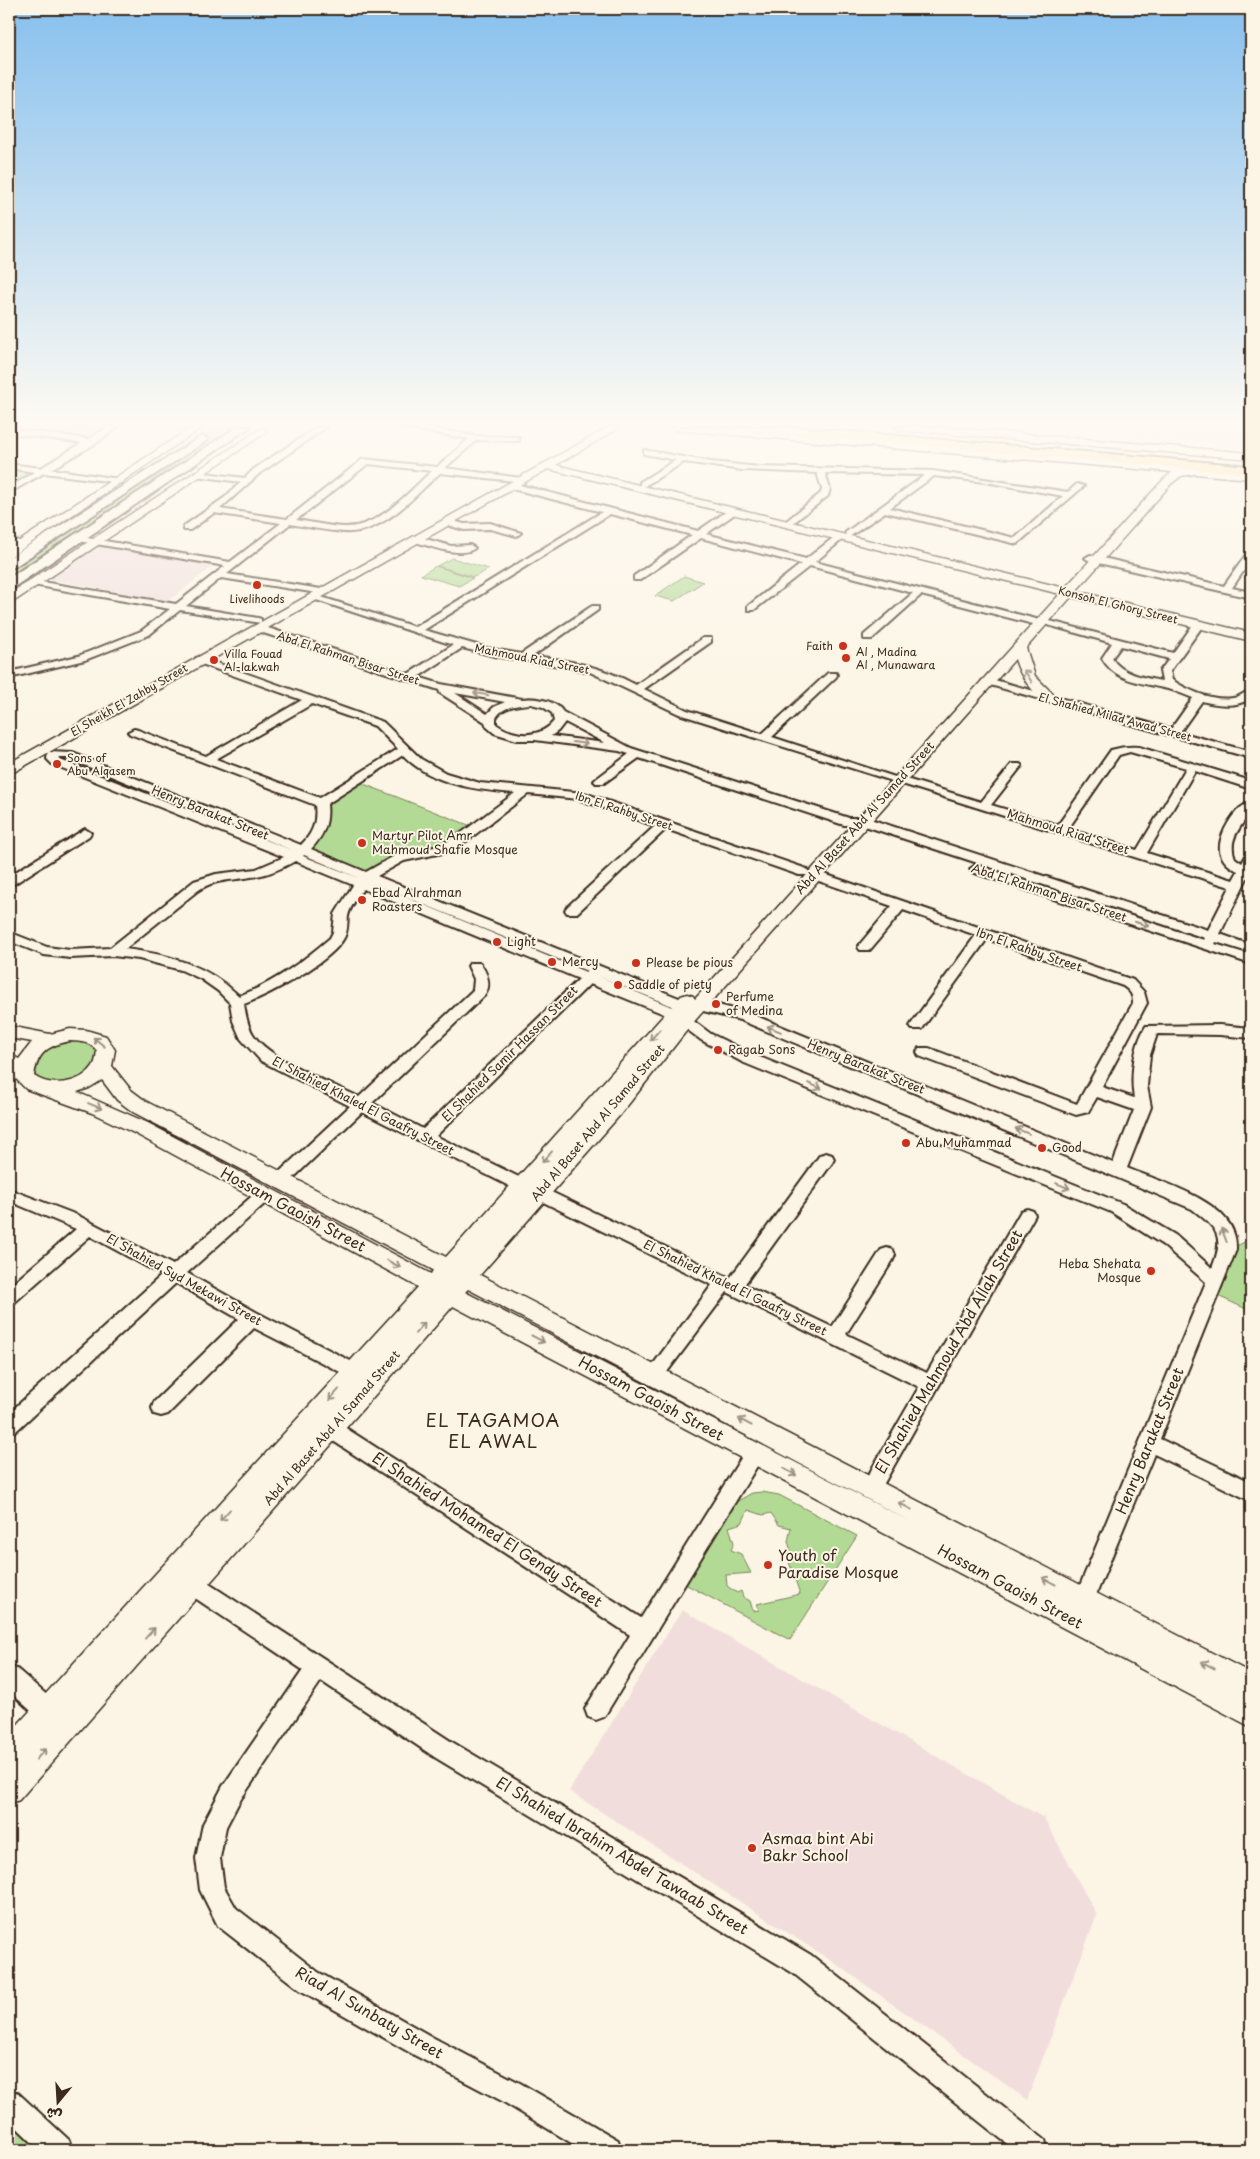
<svg xmlns="http://www.w3.org/2000/svg" width="1260" height="2159" viewBox="0 0 1260 2159" font-family="'Playpen Sans','Playpen Sans Arabic',sans-serif">
  <rect width="100%" height="100%" fill="#fcf5e5"/>
  <filter id="ink" filterUnits="userSpaceOnUse"><feTurbulence type="fractalNoise" baseFrequency=".02" numOctaves="2"/><feDisplacementMap in="SourceGraphic" scale="10" xChannelSelector="R" yChannelSelector="G"/><feConvolveMatrix kernelMatrix="1 2 1 2 8 2 1 2 1" color-interpolation-filters="sRGB"/></filter>
  <g filter="url(#ink)">
    <g fill="#f1dedc">
      <polygon points="1111,427 1251,427 1251,448 1110,435"/>
      <polygon points="92,545 210,565 211,568 168,601 43,578"/>
      <polygon points="682,1610 1044,1818 1097,1915 1027,2100 842,1968 569,1791"/>
    </g>
    <g fill="#b3da95" stroke="#77825a" fill-rule="evenodd">
      <polygon points="9,427 114,427 92,442 9,431"/>
      <polygon points="218,427 245,427 9,584 9,564"/>
      <polygon points="9,466 44,471 9,491"/>
      <polygon points="452,558 489,569 474,577 437,566"/>
      <polygon points="436,566 473,578 459,586 421,575"/>
      <polygon points="684,576 703,582 674,601 655,596"/>
      <polygon points="356,781 476,828 443,849 414,854 366,877 302,851 308,845 321,803"/>
      <polygon points="65,1035 107,1049 80,1084 30,1083 28,1056"/>
      <polygon points="1251,1239 1251,1311 1211,1293 1228,1250"/>
      <path d="M762,1492L779,1495L857,1536L790,1640L685,1584L736,1502L752,1493ZM748,1510L763,1515L771,1513L779,1525L791,1528L788,1541L792,1555L787,1556L800,1594L757,1604L759,1610L753,1611L750,1601L743,1597L741,1591L737,1593L727,1586L726,1575L751,1573L741,1554L731,1550L734,1543L729,1527L742,1523Z"/>
      <polygon points="9,2102 59,2150 9,2150"/>
    </g>
    <g fill="none" stroke-linecap="round" stroke-linejoin="round">
      <g stroke="#3b2a1e" stroke-width="4">
        <g id="minor">
          <polygon points="108,427 118,427 95,444 51,469 119,479 122,479 122,483 44,473 9,493 9,488 34,472 9,468 9,464 41,468 82,443 9,433 9,429 89,439"/>
          <path d="M317,427H327L260,473L220,509L287,519L363,459L437,467L469,439L402,427H424L475,436L519,437V441H516L477,440L445,468L522,478L526,480L522,482L440,473C414,496 383,535 344,532C326,531 308,527 290,524L227,574L321,589L324,590V594L221,578L186,606L258,618L261,619V623L180,610L149,635L85,660L9,678V672L78,656L141,631L170,609L33,585L28,582L30,580L176,604L225,566L78,541L74,538L75,536L230,562L281,523L214,513L190,530H184V526L224,498L241,482L196,476L192,474L196,472L245,478L254,469ZM368,464L432,471C408,492 380,527 346,527C330,527 312,522 296,520Z"/>
          <path d="M644,450L711,462L759,467L933,471L1068,492L1077,484L1084,486L1017,544L885,512L849,537L845,534L846,532L925,475L825,473L830,489L828,496L788,527L785,526V522L821,493L822,489L817,473L742,470L684,462L643,487L640,486V482L676,460L644,454ZM934,476L985,482L1063,496L1015,538L890,508Z"/>
          <path d="M512,483L698,531L730,509H736V513L706,534L806,559L837,535H843V539L815,562L1036,619L1038,621L1042,619L1173,653L1195,622H1203L1204,624L1170,671L1172,680C1189,691 1212,701 1233,698C1240,697 1244,692 1251,690V698C1237,708 1217,705 1202,701L1180,732L1251,752V758L983,683L982,681L987,678L991,679L1171,729L1193,698C1187,696 1181,693 1175,691C1149,683 1116,684 1102,658L1112,643L1037,622L1033,624L921,595L872,639H864V635L913,593L810,566L754,610H748V606L801,564L701,538L640,580H634V576L692,535L610,514L424,630L487,648L521,654L592,606H598V610L533,656C569,660 603,667 636,685L703,638H711V642L644,689L687,710L762,734L828,673H836L837,675L836,677L772,737L895,777L903,778L981,802L1012,764H1020L1022,766L1020,768L991,805L1058,825L1111,750C1121,747 1129,746 1139,747L1251,781V789L1195,771L1147,853L1233,880L1238,871C1230,867 1222,861 1220,851C1218,835 1235,806 1251,802C1251,823 1225,833 1235,858L1242,863L1247,854L1251,853V870L1220,934L1251,945V953L1216,942L1215,944L1251,955V964L972,872L970,869L976,865L980,866L1204,940L1205,938L862,825H844L639,758L604,783H596L594,781L596,779L629,754L619,751L535,740H517L494,733L487,727L485,722L440,693L439,690L254,630L253,628L258,625L262,626L408,674L453,645L307,597L312,594L315,595L415,627L602,512L509,488V484ZM1121,646L1169,659L1160,671L1162,681C1145,678 1121,674 1112,658ZM462,648L499,657L567,667L590,672L679,714L1230,887L1208,930L867,818H849L631,748L563,712C556,700 534,697 522,699L441,684L418,677ZM455,693L505,702L494,707L487,714ZM531,704L543,707L552,713L554,721C540,739 514,737 496,724V718C502,706 519,705 531,704ZM565,722L605,743L551,736L558,731ZM1130,752L1186,768L1137,850L1068,829L1119,755Z"/>
          <polygon points="447,519 464,524 490,523 521,533 517,536 490,529 464,530 444,524 443,522"/>
          <path d="M415,536L451,546L470,545L475,548C461,559 427,545 412,541L411,539Z"/>
          <polygon points="9,539 25,542 27,544 22,547 9,545"/>
          <polygon points="1251,551 1251,560 1232,588 1251,592 1251,598 1090,561 1085,558 1090,555 1224,586 1248,552"/>
          <path d="M200,657L383,722L421,759L446,773L480,783L584,793L807,869L809,872L807,875H799L666,829L577,913H567L565,910L567,907L655,826L578,799L528,794L468,840L447,852L404,861L377,876L684,1000H699L749,1013L1113,1163L1134,1110L1097,1097L1088,1112L1076,1115L919,1056L917,1052L919,1048H929L1077,1104L1133,1003C1133,994 1130,991 1123,986L987,939L922,1029H912L910,1026L912,1023L976,935L903,910L870,950H860L858,947L860,944L892,906L810,878L808,875L810,872H818L1133,980L1144,992L1147,1003L1102,1087L1134,1098C1130,1076 1134,1045 1146,1026L1220,1025L1251,1028V1038L1220,1035L1157,1034L1150,1055L1147,1086L1151,1107L1127,1168C1158,1181 1224,1199 1234,1234C1236,1239 1236,1245 1236,1250L1160,1439L1251,1482V1501L1154,1454L1091,1607L1084,1610L1077,1607L1074,1600L1206,1282L1163,1245L1111,1212L742,1062L701,1040L669,1016L590,984L436,1136L527,1181L529,1185L527,1189L521,1191L515,1189L362,1112L287,1184L281,1186L275,1184L273,1180L275,1176L350,1106L261,1061L241,1039L233,1021L230,1003L218,991L201,979L181,970L139,959L113,956L70,958L44,955L9,941V932L47,947L70,950L110,948L194,881L216,874L256,869L284,857L52,764L47,759L48,752L73,753L301,845C313,833 317,822 315,805L130,734L128,732L134,729L138,730L206,756L302,700L196,662L195,660L196,658ZM312,704L375,726L398,749L320,798L216,759ZM403,755C432,785 476,790 515,793L460,834L439,846L396,855L366,872L311,849C324,835 329,823 327,804ZM58,758H67L294,851L60,760ZM304,855L359,878L303,856ZM295,861L353,885L335,914L333,932L330,938C303,961 274,983 239,996C208,965 167,954 125,949L196,892C213,879 230,881 251,877C267,875 281,869 295,861ZM369,882L587,971L586,972ZM363,889L579,979L423,1129L372,1103L485,995C492,984 487,973 480,963H470L468,966L474,979L473,990L359,1097C331,1083 273,1061 255,1037C248,1028 246,1016 244,1004C269,995 331,962 344,938C348,931 347,924 348,916C350,907 358,896 363,889ZM598,976L677,1008L699,1010L740,1020L1192,1209C1218,1229 1225,1236 1212,1268L1175,1235L1123,1204L752,1054L711,1034L679,1010Z"/>
          <polygon points="85,829 91,833 89,836 14,884 9,885 9,876"/>
          <polygon points="826,1153 832,1155 834,1159 832,1163 744,1285 832,1327 881,1250 887,1248 893,1250 895,1255 893,1260 846,1334 927,1373 1021,1211 1027,1209 1033,1211 1035,1215 878,1494 871,1497 864,1494 861,1488 919,1387 727,1292 661,1380 655,1383 649,1380 646,1375 649,1370 712,1285 533,1197 531,1193 533,1189 539,1187 545,1189 730,1278 820,1155"/>
          <polygon points="9,1189 77,1215 173,1265 258,1191 264,1189 270,1191 272,1195 270,1199 187,1273 256,1312 362,1367 365,1372 362,1377 356,1380 350,1377 254,1328 168,1414 161,1416 154,1414 152,1408 154,1402 239,1319 176,1283 16,1431 9,1433 9,1413 162,1275 90,1236 15,1302 9,1304 9,1287 76,1229 9,1201"/>
          <polygon points="331,1421 338,1423 641,1618 748,1447 755,1444 762,1447 765,1453 604,1717 596,1720 588,1717 585,1709 630,1635 324,1435 322,1429 324,1423"/>
          <polygon points="193,1575 200,1578 452,1742 811,1955 1012,2114 1045,2140 1048,2150 1015,2150 793,1973 436,1758 321,1681 239,1802 226,1827 220,1858 224,1887 236,1908 318,1972 434,2038 520,2083 618,2140 621,2150 583,2150 502,2101 416,2056 300,1990 218,1926 200,1890 196,1858 203,1824 223,1786 303,1670 186,1592 183,1585 186,1578"/>
          <polygon points="9,1666 17,1669 56,1703 59,1711 56,1719 48,1722 40,1719 9,1691"/>
          <polygon points="9,2089 18,2093 69,2140 72,2150 40,2150 9,2120"/>
        </g>
      </g>
      <g stroke="#3b2a1e" stroke-width="3">
        <g id="tertiary">
          <polygon points="192,427 203,427 13,555 9,556 9,548"/>
          <path d="M609,427H621L556,465L1065,588L1163,480L1172,472L676,430L672,427H716L1251,473V479L1195,474L1181,476L1171,484L1076,591L1251,633V641L1071,597L1026,648L1035,676L1055,696L1057,699L1055,702H1045C1031,690 1020,677 1015,659L691,1025L620,1115L480,1275L1251,1673V1727L453,1306L19,1800L9,1804V1734L418,1287L134,1133L92,1113L26,1089L9,1072V1054L19,1059L32,1042L9,1038V1026L50,1034L70,1029L86,1030L106,1036L115,1050L112,1066L131,1090L147,1102L446,1257L681,996L687,994L693,996L695,999L1060,594L548,469L14,772L9,773V763ZM70,1041C81,1042 90,1041 97,1051C96,1056 96,1062 93,1066C81,1084 51,1088 34,1076C38,1052 47,1046 70,1041ZM102,1080L117,1100L133,1112L433,1270L431,1274L148,1123L77,1092L89,1088ZM468,1289L911,1522L465,1292Z"/>
          <polygon points="895,427 940,427 1251,453 1251,459 899,430"/>
          <polygon points="262,428 267,431 265,433 13,602 9,603 9,594"/>
        </g>
      </g>
      <g stroke="#3b2a1e" stroke-width="4">
        <g id="secondary">
          <polygon points="237,427 250,427 14,587 9,588 9,578"/>
          <polygon points="202,436 208,439 206,441 14,567 9,568 9,558"/>
        </g>
      </g>
      <g stroke="#3b2a1e" stroke-width="4">
        <polygon id="primary" points="737,427 792,427 1251,466 1251,474 743,431"/>
      </g>
      <use href="#minor" fill="#fcf5e5" fill-rule="evenodd"/>
      <use href="#tertiary" fill="#fcf5e5" fill-rule="evenodd"/>
      <use href="#secondary" fill="#fcf5e5" fill-rule="evenodd"/>
      <use href="#primary" fill="#fbdf96" fill-rule="evenodd"/>
    </g>
    <defs><path id="oneway-shaft" d="M-6 0H5M1.5-3L5.5 0L1.5 3" fill="none" stroke-width="1.6" stroke-linecap="round" stroke-linejoin="round" transform="scale(1.25)"/></defs>
    <g stroke="#9c9082">
      <use href="#oneway-shaft" transform="translate(1028 676) rotate(-122)"/>
      <use href="#oneway-shaft" transform="translate(481 694) rotate(-170)"/>
      <use href="#oneway-shaft" transform="translate(580 743) rotate(8)"/>
      <use href="#oneway-shaft" transform="translate(1142 924) rotate(18)"/>
      <use href="#oneway-shaft" transform="translate(774 1029) rotate(-158)"/>
      <use href="#oneway-shaft" transform="translate(655 1035) rotate(131)"/>
      <use href="#oneway-shaft" transform="translate(99 1042) rotate(-141)"/>
      <use href="#oneway-shaft" transform="translate(815 1086) rotate(22)"/>
      <use href="#oneway-shaft" transform="translate(95 1106) rotate(23)"/>
      <use href="#oneway-shaft" transform="translate(1022 1131) rotate(-158)"/>
      <use href="#oneway-shaft" transform="translate(547 1157) rotate(132)"/>
      <use href="#oneway-shaft" transform="translate(1063 1186) rotate(22)"/>
      <use href="#oneway-shaft" transform="translate(1224 1235) rotate(-111)"/>
      <use href="#oneway-shaft" transform="translate(394 1264) rotate(28)"/>
      <use href="#oneway-shaft" transform="translate(420 1328) rotate(-49)"/>
      <use href="#oneway-shaft" transform="translate(538 1339) rotate(28)"/>
      <use href="#oneway-shaft" transform="translate(334 1395) rotate(132)"/>
      <use href="#oneway-shaft" transform="translate(745 1422) rotate(-152)"/>
      <use href="#oneway-shaft" transform="translate(790 1472) rotate(28)"/>
      <use href="#oneway-shaft" transform="translate(905 1506) rotate(-152)"/>
      <use href="#oneway-shaft" transform="translate(225 1515) rotate(132)"/>
      <use href="#oneway-shaft" transform="translate(1049 1581) rotate(-152)"/>
      <use href="#oneway-shaft" transform="translate(150 1633) rotate(-48)"/>
      <use href="#oneway-shaft" transform="translate(1208 1665) rotate(-152)"/>
      <use href="#oneway-shaft" transform="translate(41 1754) rotate(-48)"/>
    </g>
  </g>
  <linearGradient id="sky" x2="0" y2="1"><stop stop-color="#87c0ee"/><stop offset="0.58" stop-color="#fefaf3"/><stop offset="1" stop-color="#fefaf3" stop-opacity="0"/></linearGradient>
  <rect width="1260" height="730" fill="url(#sky)"/>
  <g fill="#c8321e" stroke="#fcf5e5" stroke-width="2">
    <circle cx="257" cy="585" r="5"/>
    <circle cx="843" cy="646" r="5"/>
    <circle cx="846" cy="658" r="5"/>
    <circle cx="214" cy="660" r="5"/>
    <circle cx="57" cy="764" r="5"/>
    <circle cx="362" cy="843" r="5"/>
    <circle cx="362" cy="900" r="5"/>
    <circle cx="497" cy="942" r="5"/>
    <circle cx="552" cy="962" r="5"/>
    <circle cx="636" cy="963" r="5"/>
    <circle cx="618" cy="985" r="5"/>
    <circle cx="716" cy="1004" r="5"/>
    <circle cx="718" cy="1050" r="5"/>
    <circle cx="906" cy="1143" r="5"/>
    <circle cx="1042" cy="1148" r="5"/>
    <circle cx="1151" cy="1271" r="5"/>
    <circle cx="768" cy="1565" r="5"/>
    <circle cx="752" cy="1848" r="5"/>
  </g>
  <g text-anchor="middle" stroke-width="4" stroke-linejoin="round" paint-order="stroke">
    <g font-size="11" fill="#3b2a1e" stroke="#fcf5e5" text-anchor="start">
      <text x="257" y="603" text-anchor="middle">Livelihoods</text>
      <text x="833" y="650" text-anchor="end">Faith</text>
      <text x="856" y="656">Al , Madina<tspan x="856" dy="13">Al , Munawara</tspan></text>
      <text x="224" y="658">Villa Fouad<tspan x="224" dy="13">Al-lakwah</tspan></text>
      <text x="67" y="762">Sons of<tspan x="67" dy="13">Abu Alqasem</tspan></text>
    </g>
    <g font-size="11" fill="#3b2a1e" stroke="#fcf5e5">
      <text transform="translate(1118 605) rotate(14)" y="4">Konsoh El Ghory Street</text>
      <text transform="translate(348 658) rotate(18)" y="4">Abd El Rahman Bisar Street</text>
      <text transform="translate(532 659) rotate(11)" y="4">Mahmoud Riad Street</text>
      <text transform="translate(129 700) rotate(-30)" y="4">El Sheikh El Zahby Street</text>
      <text transform="translate(1115 717) rotate(15)" y="4">El Shahied Milad Awad Street</text>
      <text transform="translate(624 811) rotate(18)" y="4">Ibn El Rahby Street</text>
    </g>
    <g font-size="12" fill="#3b2a1e" stroke="#fcf5e5">
      <text transform="translate(210 813) rotate(22)" y="4">Henry Barakat Street</text>
      <text transform="translate(865 818) rotate(-48)" y="4">Abd Al Baset Abd Al Samad Street</text>
      <text transform="translate(1068 832) rotate(17)" y="4">Mahmoud Riad Street</text>
      <text transform="translate(1049 893) rotate(18)" y="4">Abd El Rahman Bisar Street</text>
      <text transform="translate(1029 950) rotate(19)" y="4">Ibn El Rahby Street</text>
      <text transform="translate(510 1054) rotate(-45)" y="4">El Shahied Samir Hassan Street</text>
      <text transform="translate(866 1067) rotate(22)" y="4">Henry Barakat Street</text>
      <text transform="translate(363 1106) rotate(27)" y="4">El Shahied Khaled El Gaafry Street</text>
      <text transform="translate(598 1123) rotate(-50)" y="4">Abd Al Baset Abd Al Samad Street</text>
      <text transform="translate(184 1280) rotate(29)" y="4">El Shahied Syd Mekawi Street</text>
      <text transform="translate(735 1288) rotate(26)" y="4">El Shahied Khaled El Gaafry Street</text>
      <text transform="translate(332 1428) rotate(-49)" y="4">Abd Al Baset Abd Al Samad Street</text>
    </g>
    <g font-size="12" fill="#3b2a1e" stroke="#fcf5e5" text-anchor="start">
      <text x="372" y="840">Martyr Pilot Amr<tspan x="372" dy="14">Mahmoud Shafie Mosque</tspan></text>
      <text x="372" y="897">Ebad Alrahman<tspan x="372" dy="14">Roasters</tspan></text>
      <text x="507" y="946">Light</text>
      <text x="562" y="966">Mercy</text>
      <text x="646" y="967">Please be pious</text>
      <text x="628" y="989">Saddle of piety</text>
      <text x="726" y="1001">Perfume<tspan x="726" dy="14">of Medina</tspan></text>
      <text x="728" y="1054">Ragab Sons</text>
      <text x="916" y="1147">Abu Muhammad</text>
      <text x="1052" y="1152">Good</text>
      <text x="1141" y="1268" text-anchor="end">Heba Shehata<tspan x="1141" dy="14">Mosque</tspan></text>
    </g>
    <g font-size="15" fill="#3b2a1e" stroke="#fcf5e5">
      <text transform="translate(293 1210) rotate(28)" y="5">Hossam Gaoish Street</text>
      <text transform="translate(949 1352) rotate(-60)" y="5">El Shahied Mahmoud Abd Allah Street</text>
      <text transform="translate(651 1399) rotate(28)" y="5">Hossam Gaoish Street</text>
      <text transform="translate(1150 1441) rotate(-68)" y="5">Henry Barakat Street</text>
      <text transform="translate(487 1530) rotate(33)" y="5">El Shahied Mohamed El Gendy Street</text>
      <text transform="translate(1010 1587) rotate(28)" y="5">Hossam Gaoish Street</text>
      <text transform="translate(622 1856) rotate(31)" y="5">El Shahied Ibrahim Abdel Tawaab Street</text>
      <text transform="translate(369 2013) rotate(30)" y="5">Riad Al Sunbaty Street</text>
    </g>
    <g font-size="15" fill="#3b2a1e" stroke="#fcf5e5" text-anchor="start">
      <text x="778" y="1561">Youth of<tspan x="778" dy="17">Paradise Mosque</tspan></text>
      <text x="762" y="1844">Asmaa bint Abi<tspan x="762" dy="17">Bakr School</tspan></text>
    </g>
    <g font-size="18" letter-spacing="1" fill="#3b2a1e" stroke="#fcf5e5">
      <text x="493" y="1427">EL TAGAMOA<tspan x="493" dy="21">EL AWAL</tspan></text>
    </g>
  </g>
  <rect width="1260" height="2159" fill="none" stroke="#fcf5e5" stroke-width="30"/>
  <rect x="15" y="15" width="1230" height="2129" fill="none" stroke="#3b2a1e" stroke-width="2" filter="url(#ink)"/>
  <g transform="translate(58 2102) rotate(198)" stroke="#fcf5e5" stroke-width="4" paint-order="stroke">
  <path d="M0-4L9 19L0 12L-9 19Z" fill="#3b2a1e"/>
  <text y="-8" font-size="14" font-weight="bold" text-anchor="middle" fill="#3b2a1e">ش</text>
  </g>
</svg>
